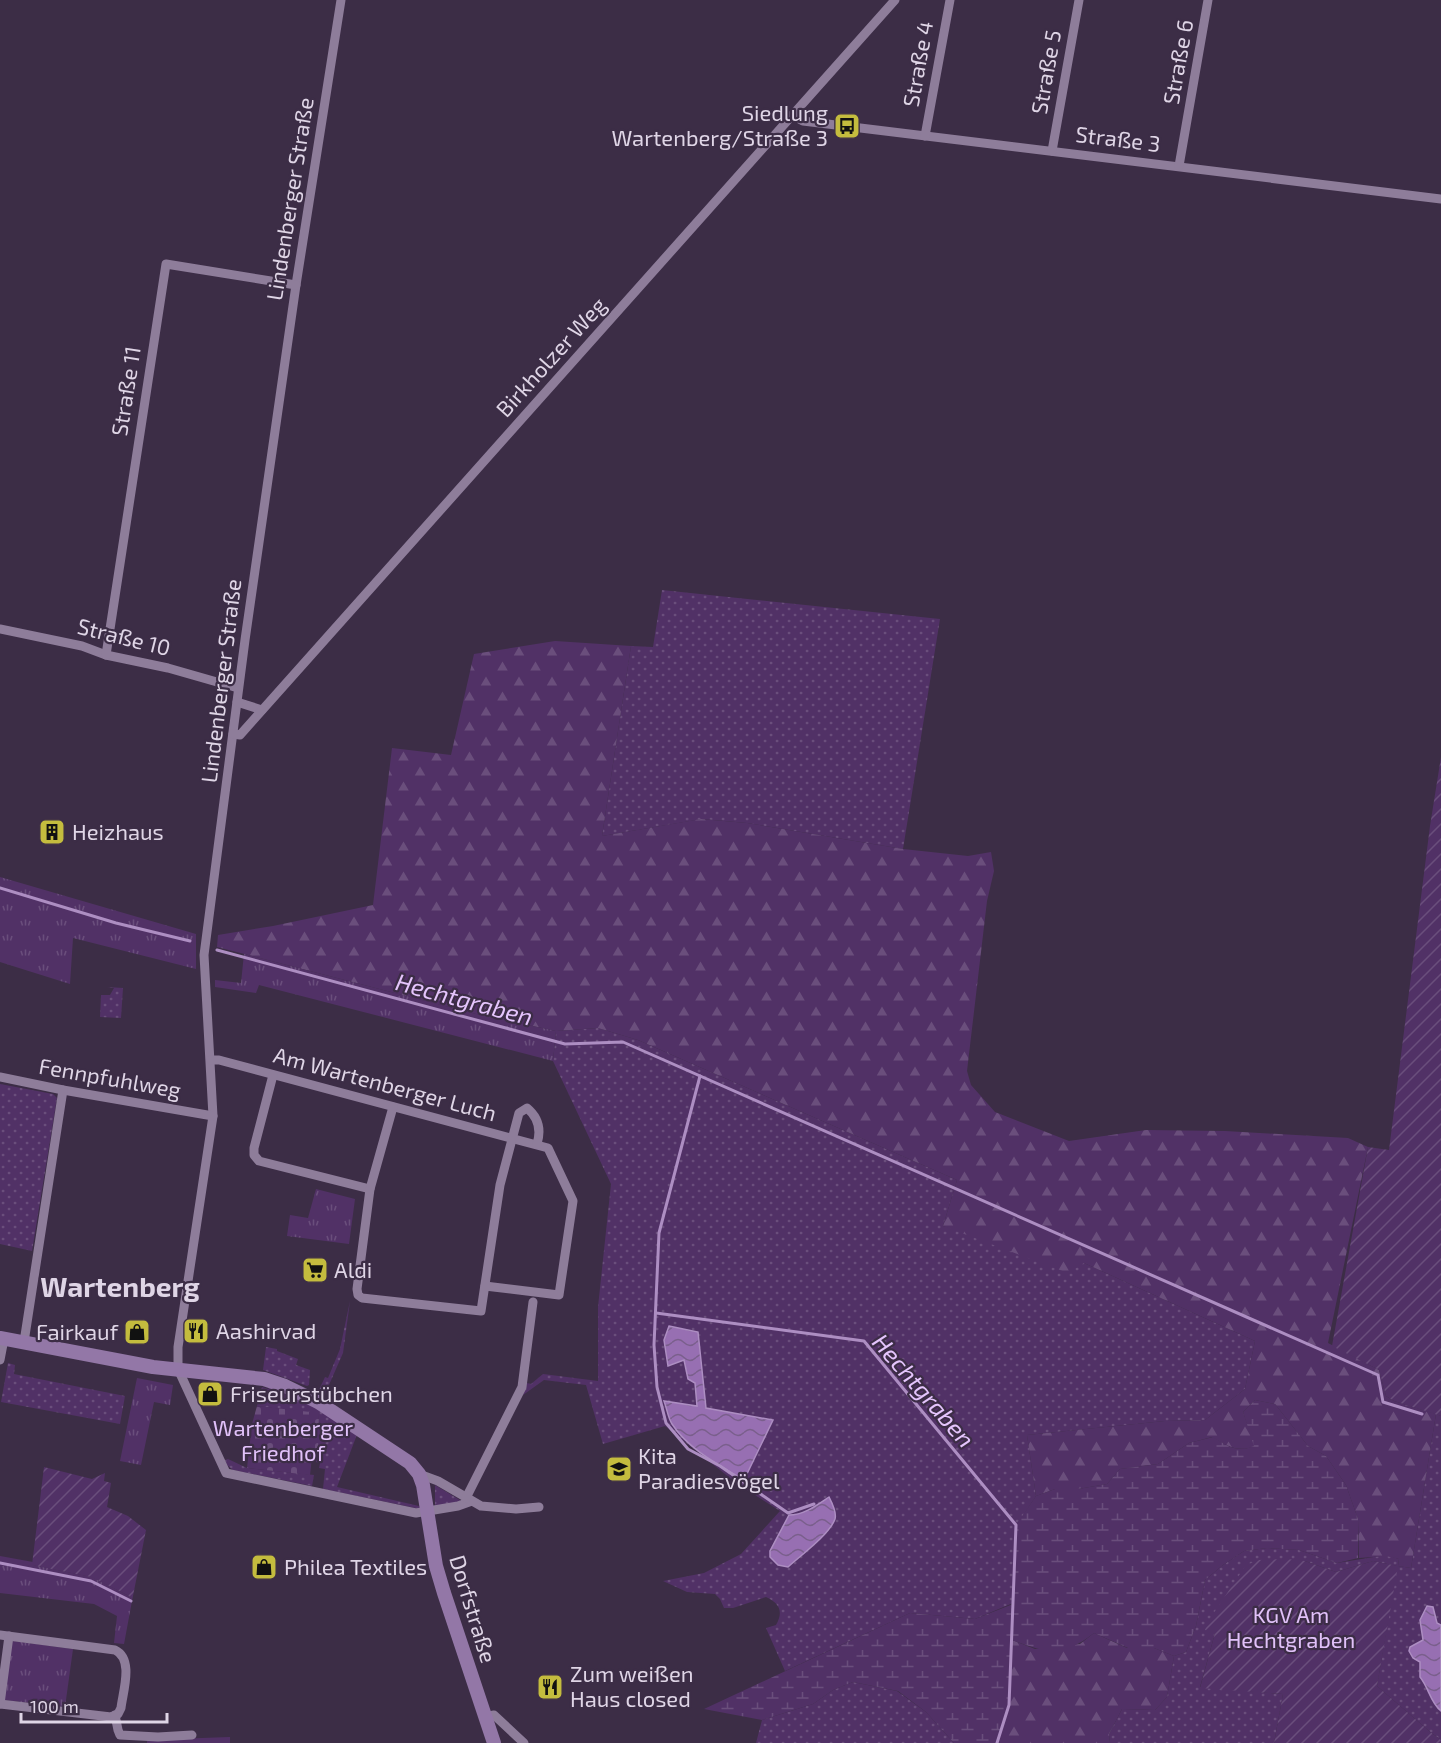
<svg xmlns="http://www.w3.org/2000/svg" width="1441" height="1743" viewBox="0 0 1441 1743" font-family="'Exo 2',sans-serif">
  <defs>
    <pattern id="grass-dots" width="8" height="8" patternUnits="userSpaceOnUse" patternTransform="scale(1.5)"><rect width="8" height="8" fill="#513166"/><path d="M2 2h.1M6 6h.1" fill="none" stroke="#6a4e7c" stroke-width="1.8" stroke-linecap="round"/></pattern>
    <pattern id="forest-firs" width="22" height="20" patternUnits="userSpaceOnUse" patternTransform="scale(1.5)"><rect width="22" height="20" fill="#513166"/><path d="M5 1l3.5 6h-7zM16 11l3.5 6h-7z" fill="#6a4e7c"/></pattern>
    <pattern id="wetland-marsh" width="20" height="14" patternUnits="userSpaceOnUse" patternTransform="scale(1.5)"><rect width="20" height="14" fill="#513166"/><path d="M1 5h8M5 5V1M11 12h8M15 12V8" fill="none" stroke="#6a4e7c"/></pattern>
    <pattern id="cemetery-stones" width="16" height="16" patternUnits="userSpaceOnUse" patternTransform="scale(1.5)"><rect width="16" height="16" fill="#513166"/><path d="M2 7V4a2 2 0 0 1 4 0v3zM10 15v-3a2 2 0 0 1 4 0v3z" fill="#6a4e7c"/></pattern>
    <pattern id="park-tufts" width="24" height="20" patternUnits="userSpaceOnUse" patternTransform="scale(1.5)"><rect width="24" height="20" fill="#513166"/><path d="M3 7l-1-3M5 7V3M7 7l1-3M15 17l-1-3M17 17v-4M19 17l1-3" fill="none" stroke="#6a4e7c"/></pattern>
    <pattern id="garden-furrows" width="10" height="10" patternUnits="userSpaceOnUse" patternTransform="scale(1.5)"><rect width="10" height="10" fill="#513166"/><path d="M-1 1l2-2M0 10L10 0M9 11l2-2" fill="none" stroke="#6a4e7c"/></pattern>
    <pattern id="water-waves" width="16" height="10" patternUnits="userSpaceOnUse" patternTransform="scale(1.5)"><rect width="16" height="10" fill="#976fb2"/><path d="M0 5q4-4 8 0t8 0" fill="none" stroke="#7a5f8c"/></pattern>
  </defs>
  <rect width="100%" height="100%" fill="#3c2d46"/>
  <g fill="url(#grass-dots)" fill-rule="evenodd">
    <polygon points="662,590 940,619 903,849 747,823 702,819 602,836 631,646 653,647"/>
    <polygon points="107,987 123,988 121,1018 100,1017 101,995 110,995 114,988"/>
    <path d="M598,1028L638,1040L957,1180L943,1226L1084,1263L1255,1341L1245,1389L1205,1420L1165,1421L1027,1435L1036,1496L1016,1526L1013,1603L975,1619L910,1613L785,1671L766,1628L776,1625C784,1611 779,1603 766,1597L733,1608H724L720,1599L715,1594L687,1592L663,1581L704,1573L741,1554L780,1511L735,1482L665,1426L603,1444L586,1385L544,1380L523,1395L527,1383L531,1384L543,1374L598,1381V1307L611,1184L553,1061L556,1031ZM698,1332L706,1408L744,1480C711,1461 674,1441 665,1402L697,1407L695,1383L688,1379L684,1360L668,1366ZM829,1497L832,1524L813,1546L788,1567L789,1516C804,1515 816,1505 829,1497Z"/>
    <polygon points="0,1084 53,1094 57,1098 32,1251 0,1244"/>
    <polygon points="350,1301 343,1353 325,1394 318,1392 325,1377 328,1378 340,1349"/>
    <polygon points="266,1347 277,1349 277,1351 298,1359 296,1365 310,1370 309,1385 307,1386 263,1370"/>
    <polygon points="8,1363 15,1365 14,1374 125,1396 120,1424 1,1402"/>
    <polygon points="271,1386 286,1391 358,1432 337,1487 419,1506 420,1509 323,1489 325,1469 319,1468 320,1463 316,1462 319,1414 257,1406 262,1387 268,1389"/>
    <path d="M1436,1414L1441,1416V1625L1437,1623L1433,1607L1420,1620L1423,1640L1410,1647L1413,1658L1420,1662V1677C1429,1688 1430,1702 1441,1711V1740L1429,1731L1377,1686L1397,1566L1373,1561L1336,1572L1305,1561L1215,1633L1200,1687L1283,1694L1274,1743H1110L1109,1734L1122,1709L1155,1710L1167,1697L1174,1656L1186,1652L1196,1626L1205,1580L1223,1565L1244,1551L1267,1548L1299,1550L1337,1563L1386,1555L1399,1559L1398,1566L1411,1568Z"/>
    <polygon points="228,1459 247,1468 314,1475 312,1486 233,1470 227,1465 225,1460"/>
    <polygon points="435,1485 460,1500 460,1502 435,1506"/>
    <polygon points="853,1682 897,1691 926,1712 954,1743 756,1743 762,1720 813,1704 833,1690"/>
  </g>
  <g fill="url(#forest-firs)">
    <path d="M555,641L631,646L602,836L701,819L747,823L903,849L968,856L991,852L994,871L987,901L967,1071L971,1085L995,1112L1069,1141L1146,1130L1225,1131L1348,1138L1368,1147L1328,1343L1379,1370L1386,1396L1394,1401L1436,1414L1411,1568L1398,1566L1399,1559L1386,1556L1359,1558L1358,1519L1346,1485L1326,1456L1308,1446L1275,1404L1255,1400L1243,1412L1255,1446C1238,1453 1227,1446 1212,1437L1189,1443L1158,1464L1120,1469L1107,1484L1078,1489H1055L1036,1496L1027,1435L1165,1421L1205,1420L1245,1389L1255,1341L1084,1263L1068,1273L943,1226L957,1180L638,1040L598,1028L556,1031L476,1014L217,947L218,935L273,926L373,905L392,748L451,755L474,654Z"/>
    <polygon points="1094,1633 1127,1648 1154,1648 1174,1656 1167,1697 1155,1710 1122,1709 1109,1734 1110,1743 997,1743 1009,1705 1012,1640 1035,1649 1080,1644"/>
  </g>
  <path fill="url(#wetland-marsh)" d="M1255,1400L1275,1404L1308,1446L1326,1456L1346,1485L1358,1519V1558L1337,1563L1299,1550L1267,1548L1244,1551L1223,1565L1205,1580L1196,1626L1186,1652L1174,1656L1154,1648H1128L1094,1633C1062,1658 1047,1653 1012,1640L1009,1705L997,1743H954L926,1712L898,1691L853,1682L833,1690L813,1704L762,1720L704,1709L910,1613L975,1619L1013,1604L1016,1525L1036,1496L1055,1489H1078L1107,1484L1120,1469L1158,1464L1189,1443L1213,1437C1227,1446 1237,1453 1254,1446L1243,1412Z"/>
  <polygon fill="url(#cemetery-stones)" points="257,1406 319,1413 318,1449 313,1448 310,1475 247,1468 252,1424"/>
  <g fill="url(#park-tufts)">
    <polygon points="0,877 196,934 196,969 73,938 70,984 0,962"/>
    <polygon points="244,954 476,1014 556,1031 553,1061 259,985 256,993 215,987 215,980 241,983"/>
    <polygon points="316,1189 355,1199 349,1244 287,1236 290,1215 308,1218"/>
    <polygon points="137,1378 173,1385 170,1405 154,1402 141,1465 120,1461"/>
    <polygon points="0,1556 33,1562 33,1565 92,1577 129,1596 132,1601 124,1644 114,1643 117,1616 94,1604 0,1593"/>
    <polygon points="14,1641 73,1649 65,1707 4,1700 11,1642"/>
    <polygon points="230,1737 230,1743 147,1743 147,1740"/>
  </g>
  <g fill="url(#garden-furrows)">
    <polygon points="1441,757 1441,1416 1394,1401 1386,1396 1379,1370 1332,1346 1368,1147 1389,1150 1430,826"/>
    <polygon points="44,1467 92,1479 105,1473 104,1481 111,1483 107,1507 128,1516 146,1530 132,1601 129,1596 91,1577 32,1565"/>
    <polygon points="1287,1559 1305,1561 1336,1572 1373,1561 1398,1566 1377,1686 1429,1731 1441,1740 1441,1743 1274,1743 1283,1694 1200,1688 1215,1633 1205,1630 1207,1623 1246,1565 1259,1560"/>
  </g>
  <g fill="url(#water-waves)" stroke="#ad8ec2" stroke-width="1.5">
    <path d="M669,1326L698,1332L706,1408L773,1420L744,1480C719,1465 688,1449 672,1424C668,1418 667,1409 664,1401L697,1406L695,1383L688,1379L684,1360L668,1366L664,1340Z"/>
    <path d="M829,1497C832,1503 837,1512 835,1519C830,1534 800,1556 788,1567L778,1565L770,1557V1551L789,1515C804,1515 817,1505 829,1497Z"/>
    <path d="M1427,1606L1433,1607L1437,1623L1441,1625V1711C1430,1702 1429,1688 1420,1677V1662L1413,1658L1409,1651L1410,1647L1423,1640L1420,1620Z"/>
  </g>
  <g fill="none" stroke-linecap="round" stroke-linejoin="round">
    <g stroke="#ad8ec2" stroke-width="3">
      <polyline points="0,888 116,923 190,941"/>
      <polyline points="217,950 565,1044 623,1042 1378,1375 1383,1402 1422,1414"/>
      <polyline points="700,1076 659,1233 654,1345 657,1387 666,1423 688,1449 720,1466 788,1513 814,1504"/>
      <polyline points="656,1313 864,1341 1016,1525 1009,1705 997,1743"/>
      <polyline points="0,1563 91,1581 131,1601"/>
    </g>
    <g stroke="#8e7d9a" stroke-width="9">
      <polyline points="341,0 296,285 245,640 204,955 213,1116 178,1347 178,1369 226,1473 416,1513 458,1506 472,1501"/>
      <polyline points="792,115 803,121 1441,199"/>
      <polyline points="925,136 950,0"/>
      <polyline points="1052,151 1079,0"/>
      <polyline points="1179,166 1208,0"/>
      <polyline points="0,629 82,646 106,655 168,668 238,688"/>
      <polyline points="106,655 166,264 296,285"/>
      <polyline points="237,702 262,710"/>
      <polyline points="233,734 240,735 895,0"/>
      <polyline points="211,1060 219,1060 548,1148 573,1201 559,1295 485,1286"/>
      <polyline points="273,1075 254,1148 254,1155 259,1161 370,1189"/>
      <polyline points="0,1077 63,1090 213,1116"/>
      <path d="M393,1107L370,1189L357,1289L358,1295L362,1298L481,1311L500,1185L519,1113L527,1108C539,1118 541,1131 537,1144"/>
      <polyline points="24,1342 63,1090"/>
      <polyline points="0,1360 4,1339"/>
      <polyline points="419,1474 438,1481 481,1506 516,1509 539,1507"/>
      <polyline points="466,1498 522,1387 533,1302"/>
      <path d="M0,1635L115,1650C134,1659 123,1691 121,1708L118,1714L111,1717L0,1704"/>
      <polyline points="0,1704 9,1636"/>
      <polyline points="115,1715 118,1730 120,1735 158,1737 192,1735"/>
      <polyline points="485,1717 494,1715 524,1743"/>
    </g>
    <polyline stroke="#9377a7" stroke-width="14" points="0,1338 153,1367 264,1379 285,1386 318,1402 410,1463 419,1474 423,1485 436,1566 444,1593 494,1743"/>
  </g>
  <defs>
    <g id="bus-square" transform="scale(1.35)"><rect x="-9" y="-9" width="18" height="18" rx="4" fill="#c4bc3e" stroke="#3c2d46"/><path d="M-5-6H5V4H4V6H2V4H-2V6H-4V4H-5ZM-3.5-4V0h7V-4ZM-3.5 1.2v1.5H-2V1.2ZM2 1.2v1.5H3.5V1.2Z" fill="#111"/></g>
    <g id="building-square" transform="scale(1.35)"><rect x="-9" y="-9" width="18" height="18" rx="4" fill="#c4bc3e" stroke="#3c2d46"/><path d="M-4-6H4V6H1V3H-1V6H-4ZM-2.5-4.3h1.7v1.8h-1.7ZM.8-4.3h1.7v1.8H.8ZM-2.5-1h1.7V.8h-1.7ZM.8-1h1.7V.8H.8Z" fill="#111"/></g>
    <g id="supermarket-square" transform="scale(1.35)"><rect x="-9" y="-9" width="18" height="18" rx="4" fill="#c4bc3e" stroke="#3c2d46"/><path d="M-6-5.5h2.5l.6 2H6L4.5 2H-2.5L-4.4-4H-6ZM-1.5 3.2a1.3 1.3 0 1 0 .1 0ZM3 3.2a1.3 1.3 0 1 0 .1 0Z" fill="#111"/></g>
    <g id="restaurant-square" transform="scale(1.35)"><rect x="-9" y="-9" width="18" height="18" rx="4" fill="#c4bc3e" stroke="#3c2d46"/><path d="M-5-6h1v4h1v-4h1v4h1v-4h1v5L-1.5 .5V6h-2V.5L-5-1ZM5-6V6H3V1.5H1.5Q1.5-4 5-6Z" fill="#111"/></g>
    <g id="shop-square" transform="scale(1.35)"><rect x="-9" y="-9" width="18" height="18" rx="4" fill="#c4bc3e" stroke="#3c2d46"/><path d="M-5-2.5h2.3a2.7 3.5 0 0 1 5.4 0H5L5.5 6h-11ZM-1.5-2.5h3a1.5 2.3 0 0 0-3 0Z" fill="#111"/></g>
    <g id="school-square" transform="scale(1.35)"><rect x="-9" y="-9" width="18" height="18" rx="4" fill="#c4bc3e" stroke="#3c2d46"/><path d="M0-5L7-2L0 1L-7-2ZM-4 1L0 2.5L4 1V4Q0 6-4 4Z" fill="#111"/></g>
  </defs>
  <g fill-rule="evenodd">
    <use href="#bus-square" x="847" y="126"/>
    <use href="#building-square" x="52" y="832"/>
    <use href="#supermarket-square" x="315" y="1270"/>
    <use href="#restaurant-square" x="196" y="1331"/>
    <use href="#shop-square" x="137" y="1332"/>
    <use href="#shop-square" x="210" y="1394"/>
    <use href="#school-square" x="619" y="1469"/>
    <use href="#shop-square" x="264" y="1567"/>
    <use href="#restaurant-square" x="550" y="1687"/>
  </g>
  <g text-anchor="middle" stroke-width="4.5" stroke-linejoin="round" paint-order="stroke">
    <g font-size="22" fill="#dfd5e6" stroke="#3c2d46">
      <text transform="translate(1178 62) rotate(-80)" y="8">Straße 6</text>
      <text transform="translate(918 64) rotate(-80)" y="8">Straße 4</text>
      <text transform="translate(1046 72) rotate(-80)" y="8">Straße 5</text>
      <text transform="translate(1118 139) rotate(7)" y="8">Straße 3</text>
      <text transform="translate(290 199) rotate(-81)" y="8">Lindenberger Straße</text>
      <text transform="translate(551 357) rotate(-48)" y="8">Birkholzer Weg</text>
      <text transform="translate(126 391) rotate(-81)" y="8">Straße 11</text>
      <text transform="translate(124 637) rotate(14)" y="8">Straße 10</text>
      <text transform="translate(221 681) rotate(-83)" y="8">Lindenberger Straße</text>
      <text transform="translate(110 1078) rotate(10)" y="8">Fennpfuhlweg</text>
      <text transform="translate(385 1084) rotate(15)" y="8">Am Wartenberger Luch</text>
      <text transform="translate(473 1609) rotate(73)" y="8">Dorfstraße</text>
    </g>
    <g font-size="22" fill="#dfd5e6" stroke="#3c2d46" text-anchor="start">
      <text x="828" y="121" text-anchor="end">Siedlung<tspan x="828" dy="25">Wartenberg/Straße 3</tspan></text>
      <text x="72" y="840">Heizhaus</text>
      <text x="334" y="1278">Aldi</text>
      <text x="216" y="1339">Aashirvad</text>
      <text x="118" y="1340" text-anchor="end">Fairkauf</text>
      <text x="230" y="1402">Friseurstübchen</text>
      <text x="638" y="1464">Kita<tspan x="638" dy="25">Paradiesvögel</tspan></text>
      <text x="284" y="1575">Philea Textiles</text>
      <text x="570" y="1682">Zum weißen<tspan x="570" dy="25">Haus closed</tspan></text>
    </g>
    <g font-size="22" fill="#e1c1f9" stroke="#3c2d46">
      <text x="283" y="1436">Wartenberger<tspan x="283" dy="25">Friedhof</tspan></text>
      <text x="1291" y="1623">KGV Am<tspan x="1291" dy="25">Hechtgraben</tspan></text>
    </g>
    <g font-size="24" font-style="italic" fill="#e5c5fd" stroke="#3c2d46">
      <text transform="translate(464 1000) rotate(15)" y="8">Hechtgraben</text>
      <text transform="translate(923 1391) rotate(49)" y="8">Hechtgraben</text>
    </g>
    <g font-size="28" font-weight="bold" fill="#dfd5e6" stroke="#3c2d46">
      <text x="120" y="1297">Wartenberg</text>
    </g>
  </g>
  <path d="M21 1713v9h146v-9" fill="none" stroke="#dfd5e6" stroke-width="3"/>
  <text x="30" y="1713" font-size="18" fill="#dfd5e6" stroke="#3c2d46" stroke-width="4.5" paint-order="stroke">100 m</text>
</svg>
